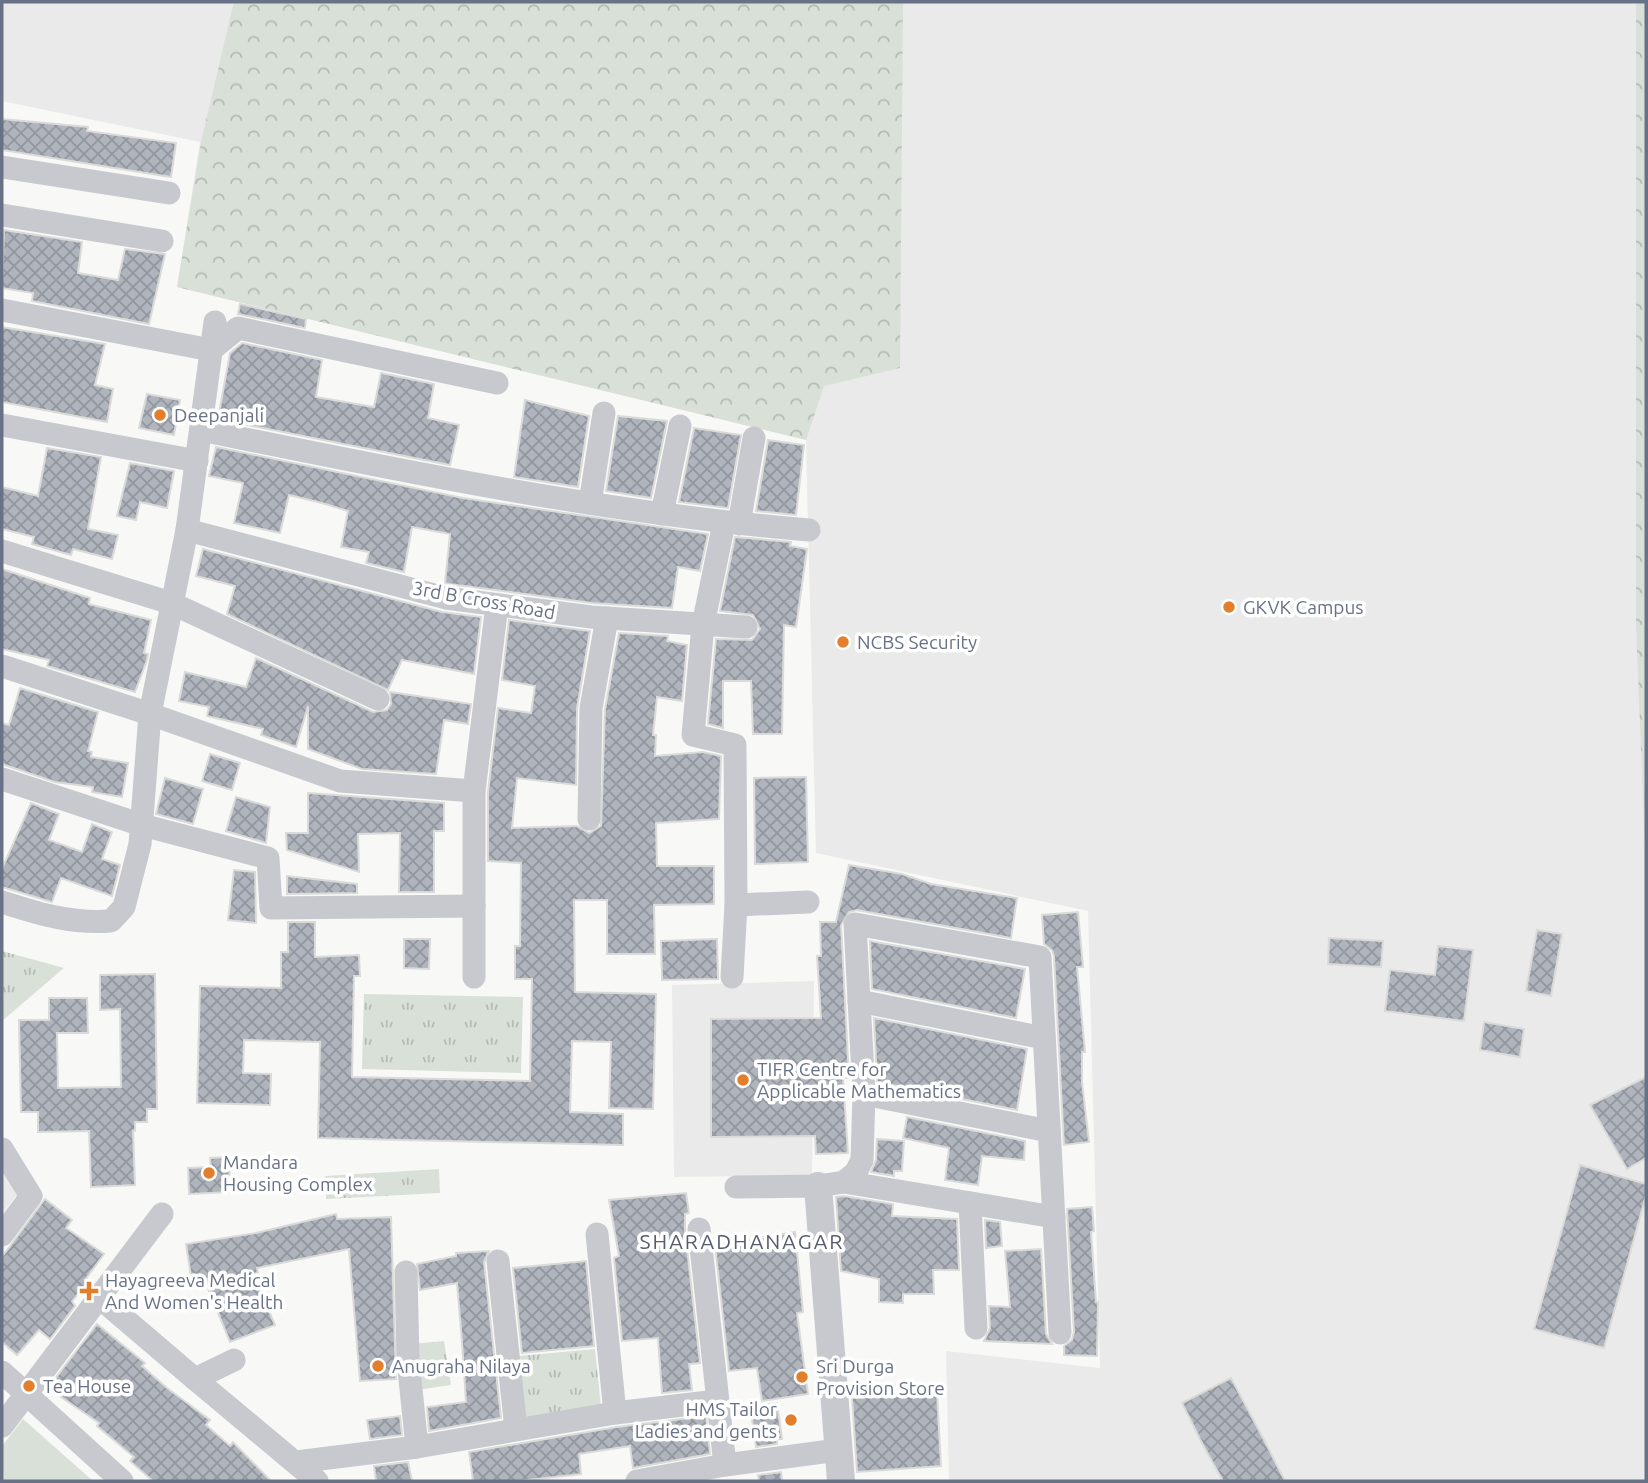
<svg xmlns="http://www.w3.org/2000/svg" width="1648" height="1483" viewBox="0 0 1648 1483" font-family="Ubuntu,sans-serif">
  <defs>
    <pattern id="grass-tufts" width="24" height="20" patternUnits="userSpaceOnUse" patternTransform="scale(1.75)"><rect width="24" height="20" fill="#d9e0d7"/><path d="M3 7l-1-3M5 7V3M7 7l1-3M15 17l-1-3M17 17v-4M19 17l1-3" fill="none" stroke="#b4bab4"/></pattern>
    <pattern id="forest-crowns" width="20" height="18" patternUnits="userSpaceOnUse" patternTransform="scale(1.75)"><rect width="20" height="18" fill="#d9e0d7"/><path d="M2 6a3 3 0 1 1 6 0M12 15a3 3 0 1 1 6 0" fill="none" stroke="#b4bab4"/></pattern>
    <pattern id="building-cross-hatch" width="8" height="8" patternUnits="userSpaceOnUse" patternTransform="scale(1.75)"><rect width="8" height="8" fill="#afb4bd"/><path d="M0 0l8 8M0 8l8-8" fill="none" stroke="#92979f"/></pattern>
  </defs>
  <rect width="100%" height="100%" fill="#f8f9f6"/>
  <g fill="#e9eae9">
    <polygon points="2,2 1646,2 1646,1481 949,1481 946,1351 1100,1368 1088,911 816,853 806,440 177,287 200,142 2,101"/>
    <polygon points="814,981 812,1175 674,1177 672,985"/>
    <polygon points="2,1166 18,1193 2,1214"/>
  </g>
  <g fill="url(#grass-tufts)">
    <polygon points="2,951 64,968 2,1021"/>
    <polygon points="364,994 523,997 521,1073 362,1069"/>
    <polygon points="439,1169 440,1193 326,1199 325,1176"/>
    <polygon points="444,1341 451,1385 417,1390 411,1344"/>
    <polygon points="595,1349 601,1407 525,1421 519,1356"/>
  </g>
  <g fill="url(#forest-crowns)">
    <polygon points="234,2 903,2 900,368 824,386 806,440 177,287 201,142"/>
    <polygon points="1636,2 1646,2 1646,872 1636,626"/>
  </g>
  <polygon fill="#d9e0d7" points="23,1419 93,1481 2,1481 2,1446"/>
  <g fill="url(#building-cross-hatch)" stroke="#dadbd9" stroke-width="2">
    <polygon points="2,119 88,127 87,131 176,143 171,177 2,150"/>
    <polygon points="4,230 82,242 78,273 118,280 125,249 165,254 149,324 32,301 33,293 2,288"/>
    <polygon points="240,304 306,319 305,328 238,314"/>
    <polygon points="2,327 105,344 95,385 113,389 107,422 2,402"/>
    <polygon points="242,343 322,360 316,397 374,407 381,373 434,384 428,418 459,425 450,465 222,420 223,413 219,413 230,353"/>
    <polygon points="147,394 180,400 174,435 139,428"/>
    <polygon points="525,400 589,416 578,487 514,477"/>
    <polygon points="618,416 667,421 651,498 606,491"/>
    <polygon points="694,428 741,435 728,508 679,502"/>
    <polygon points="768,440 804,445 796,515 756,511"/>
    <polygon points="216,447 463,498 708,534 700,571 678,567 672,608 592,603 449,584 445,583 450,534 412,527 404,572 366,563 369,552 341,547 348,511 322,503 289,495 280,533 234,523 243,483 209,476"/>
    <polygon points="47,448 101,457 88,529 118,535 112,559 73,549 71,555 32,544 34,537 2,529 2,487 38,496"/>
    <polygon points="130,463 174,471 167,508 140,502 136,520 117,516"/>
    <polygon points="735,537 791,542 790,546 807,549 796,627 784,625 782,734 753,734 751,681 723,681 723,728 708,724 716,639 752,640 760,629 753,615 720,611"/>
    <polygon points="203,549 442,612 481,617 474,674 402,660 388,690 227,614 235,586 196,576"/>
    <polygon points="2,569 90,598 89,604 151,620 144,653 148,654 147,660 135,692 47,666 49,660 2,649"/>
    <polygon points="509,620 590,631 577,708 576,785 517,778 512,828 577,826 589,833 601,826 605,709 619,633 668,636 667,641 687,645 682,701 657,697 653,735 656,735 655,756 703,752 721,756 719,819 656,823 657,866 714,866 714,904 654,905 655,954 607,954 607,900 574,900 575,992 656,994 653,1109 609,1108 611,1042 572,1041 570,1112 623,1114 623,1145 318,1138 320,1042 244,1040 243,1073 271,1074 270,1105 197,1103 200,986 281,988 281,952 288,952 288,922 315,922 315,957 359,955 360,976 354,976 352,1077 530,1081 532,979 515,979 515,946 520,946 521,863 488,861 488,792 498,708 531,713 535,686 502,680"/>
    <polygon points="256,658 373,712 387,710 391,704 390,692 471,704 468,724 444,720 436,774 362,769 308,749 308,706 296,747 261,735 263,729 207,716 209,707 179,701 185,672 246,687"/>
    <polygon points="20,688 98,712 88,751 92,752 91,757 128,763 122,797 92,792 93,787 55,782 2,764 2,723 9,725"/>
    <polygon points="210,754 240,763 232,790 202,781"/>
    <polygon points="806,777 808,862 755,864 754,778"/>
    <polygon points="165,778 203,789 193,824 156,814"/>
    <polygon points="308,793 444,803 444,831 434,831 434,892 399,892 400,833 358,834 359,872 287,850 286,833 308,833"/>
    <polygon points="236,797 270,807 266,843 226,831"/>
    <polygon points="31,803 59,814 49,840 82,852 92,824 112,832 102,859 120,865 112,896 61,878 52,902 2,887 2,869"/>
    <polygon points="849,865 902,874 931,884 1017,898 1011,938 857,910 849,912 841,925 849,1078 843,1078 848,1153 816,1154 815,1136 711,1137 711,1019 821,1018 817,956 821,956 820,922 836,922"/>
    <polygon points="234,870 255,872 256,923 228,920"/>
    <polygon points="287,876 357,884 357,893 287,894"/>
    <polygon points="1078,912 1083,967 1077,967 1085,1052 1082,1052 1082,1082 1089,1142 1064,1145 1054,956 1052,950 1044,944 1042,915"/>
    <polygon points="1537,930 1562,934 1551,996 1526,991"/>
    <polygon points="1329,938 1383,941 1381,967 1328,964"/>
    <polygon points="404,939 430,939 429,969 404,968"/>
    <polygon points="717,939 718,979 662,980 661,941"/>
    <polygon points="870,941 1025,969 1016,1018 872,989"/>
    <polygon points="1438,946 1473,950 1464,1021 1385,1011 1390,970 1435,975"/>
    <polygon points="155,974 157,1109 147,1109 147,1122 135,1122 135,1131 133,1131 135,1185 91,1187 89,1131 38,1132 38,1112 21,1112 19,1020 49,1020 49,998 87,998 88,1033 57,1033 58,1088 121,1087 120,1009 100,1010 100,975"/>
    <polygon points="874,1018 1027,1049 1017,1110 877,1082"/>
    <polygon points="1484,1022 1524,1029 1520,1057 1480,1050"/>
    <polygon points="1646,1077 1646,1158 1627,1169 1590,1105"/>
    <polygon points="907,1117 1025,1141 1024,1160 982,1156 978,1185 945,1180 949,1148 903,1138"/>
    <polygon points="877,1139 904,1141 902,1171 894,1171 894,1176 871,1172 876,1160"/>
    <polygon points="229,1157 230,1192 189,1194 188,1168 211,1167 210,1158"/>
    <polygon points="1580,1165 1646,1184 1646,1195 1604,1348 1534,1329"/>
    <polygon points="686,1193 689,1213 685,1214 685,1231 700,1363 689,1364 692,1390 662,1393 658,1338 622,1341 614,1258 619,1256 609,1200"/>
    <polygon points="844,1196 893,1204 892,1216 957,1219 959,1270 933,1270 934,1294 903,1294 903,1303 879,1302 879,1279 841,1271 836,1197"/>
    <polygon points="45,1199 72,1220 66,1228 104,1254 85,1280 88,1282 72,1301 75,1306 50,1339 39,1330 17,1355 2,1342 2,1257"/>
    <polygon points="1092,1207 1094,1231 1091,1232 1096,1302 1098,1302 1097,1356 1064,1355 1064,1346 1072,1340 1074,1332 1067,1209"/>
    <polygon points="336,1214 337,1219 391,1217 396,1379 360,1381 349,1249 257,1268 258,1273 253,1274 275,1325 230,1342 205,1281 192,1283 186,1244 256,1233"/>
    <polygon points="985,1220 1000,1222 1002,1246 986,1248"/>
    <polygon points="795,1232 803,1312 797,1313 808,1394 762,1401 757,1368 729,1371 715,1245"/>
    <polygon points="1041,1249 1046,1334 1052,1344 984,1341 990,1328 989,1306 1010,1307 1005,1251"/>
    <polygon points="489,1251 484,1262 501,1418 429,1431 427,1407 466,1402 462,1342 457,1283 420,1290 417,1264 456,1256 456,1253"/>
    <polygon points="586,1261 594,1346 522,1353 513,1268"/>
    <polygon points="97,1324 145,1363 142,1366 167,1388 210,1420 206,1425 230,1446 233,1442 271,1481 153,1481 130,1461 134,1457 97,1426 99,1423 48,1388"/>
    <polygon points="1231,1378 1263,1438 1285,1481 1223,1481 1203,1445 1182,1403"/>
    <polygon points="937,1393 941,1466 857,1472 852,1398"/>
    <polygon points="777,1403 782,1439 777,1439 777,1444 756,1447 750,1406"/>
    <polygon points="400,1416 402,1435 370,1439 367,1420"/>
    <polygon points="706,1416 710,1454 633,1468 630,1446 579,1454 581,1474 519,1481 473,1481 469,1452 617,1427"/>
    <polygon points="408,1462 412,1481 376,1481 374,1466"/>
    <polygon points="781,1472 782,1481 759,1481 758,1475"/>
  </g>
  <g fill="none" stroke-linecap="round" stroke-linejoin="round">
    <g stroke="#c7c9ce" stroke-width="23">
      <polyline points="2,167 169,193"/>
      <polyline points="2,215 162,241"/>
      <polyline points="2,310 211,350 238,328 497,383"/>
      <polyline points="2,425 197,461"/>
      <path d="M201,430C402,471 604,513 809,530"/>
      <polyline points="590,503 604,413"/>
      <polyline points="662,514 680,426"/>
      <polyline points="724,523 703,625 693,735 735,745 736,905 732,977"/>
      <polyline points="739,524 754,438"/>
      <polyline points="187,530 446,598 591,617 746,627"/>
      <polyline points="2,551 171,603 378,699"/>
      <polyline points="2,666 150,714 340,781 474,791"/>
      <polyline points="2,779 142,825 268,858 271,908 474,906"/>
      <polyline points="589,819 591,708 607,618"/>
      <path d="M2,902C39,914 72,924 111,921L124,907L140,844L150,714L187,530L215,322"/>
      <polyline points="736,905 808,902"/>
      <polyline points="474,977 474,791 497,605"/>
      <polyline points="859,1001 1044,1038"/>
      <polyline points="864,1094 1049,1131"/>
      <polyline points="2,1149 31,1196 2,1235"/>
      <polyline points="844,1182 1054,1217"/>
      <polyline points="736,1187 818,1186 844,1182 856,1172 862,1160 864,1094 855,924 1040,957 1060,1333"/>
      <polyline points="970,1203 976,1328"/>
      <polyline points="699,1229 725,1465"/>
      <polyline points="597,1234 615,1413"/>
      <polyline points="498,1261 516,1429"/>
      <polyline points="406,1272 408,1360 417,1447 615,1413 717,1401"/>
      <polyline points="100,1298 195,1379"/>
      <polyline points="234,1360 195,1379 317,1481"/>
      <polyline points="2,1372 122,1481"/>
      <polyline points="2,1426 162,1214"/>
      <polyline points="296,1462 417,1447"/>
      <polyline points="637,1481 725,1465 838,1450"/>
    </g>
    <polyline stroke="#c7c9ce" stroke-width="28" points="818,1186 841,1481"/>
  </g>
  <g fill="#e37f2c" stroke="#fff" stroke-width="2.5">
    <circle cx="160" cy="415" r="7"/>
    <circle cx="1229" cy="607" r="7"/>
    <circle cx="843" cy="642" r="7"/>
    <circle cx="743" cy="1080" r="7"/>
    <circle cx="209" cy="1173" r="7"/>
    <path d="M85.5 1280.5h7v7h7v7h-7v7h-7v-7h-7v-7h7z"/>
    <circle cx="378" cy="1366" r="7"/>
    <circle cx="802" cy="1377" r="7"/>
    <circle cx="29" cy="1386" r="7"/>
    <circle cx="791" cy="1420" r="7"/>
  </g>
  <g text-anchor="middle" stroke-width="7" stroke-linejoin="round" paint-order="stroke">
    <g font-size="19" fill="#687287" stroke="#fff" text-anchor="start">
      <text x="174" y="422">Deepanjali</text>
      <text x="1243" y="614">GKVK Campus</text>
      <text x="857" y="649">NCBS Security</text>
      <text x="757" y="1076">TIFR Centre for<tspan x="757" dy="22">Applicable Mathematics</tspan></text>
      <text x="223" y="1169">Mandara<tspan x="223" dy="22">Housing Complex</tspan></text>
      <text x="105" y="1287">Hayagreeva Medical<tspan x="105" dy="22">And Women's Health</tspan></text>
      <text x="392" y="1373">Anugraha Nilaya</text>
      <text x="816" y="1373">Sri Durga<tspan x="816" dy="22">Provision Store</tspan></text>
      <text x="43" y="1393">Tea House</text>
      <text x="777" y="1416" text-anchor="end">HMS Tailor<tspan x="777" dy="22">Ladies and gents</tspan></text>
    </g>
    <g font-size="19" fill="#687287" stroke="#fff">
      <text transform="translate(484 600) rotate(10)" y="7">3rd B Cross Road</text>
    </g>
    <g font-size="21" letter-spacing="2" fill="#565d6c" stroke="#fff">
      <text x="742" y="1249">SHARADHANAGAR</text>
    </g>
  </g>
  <rect width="1648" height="1483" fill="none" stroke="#687287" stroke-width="7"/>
</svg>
